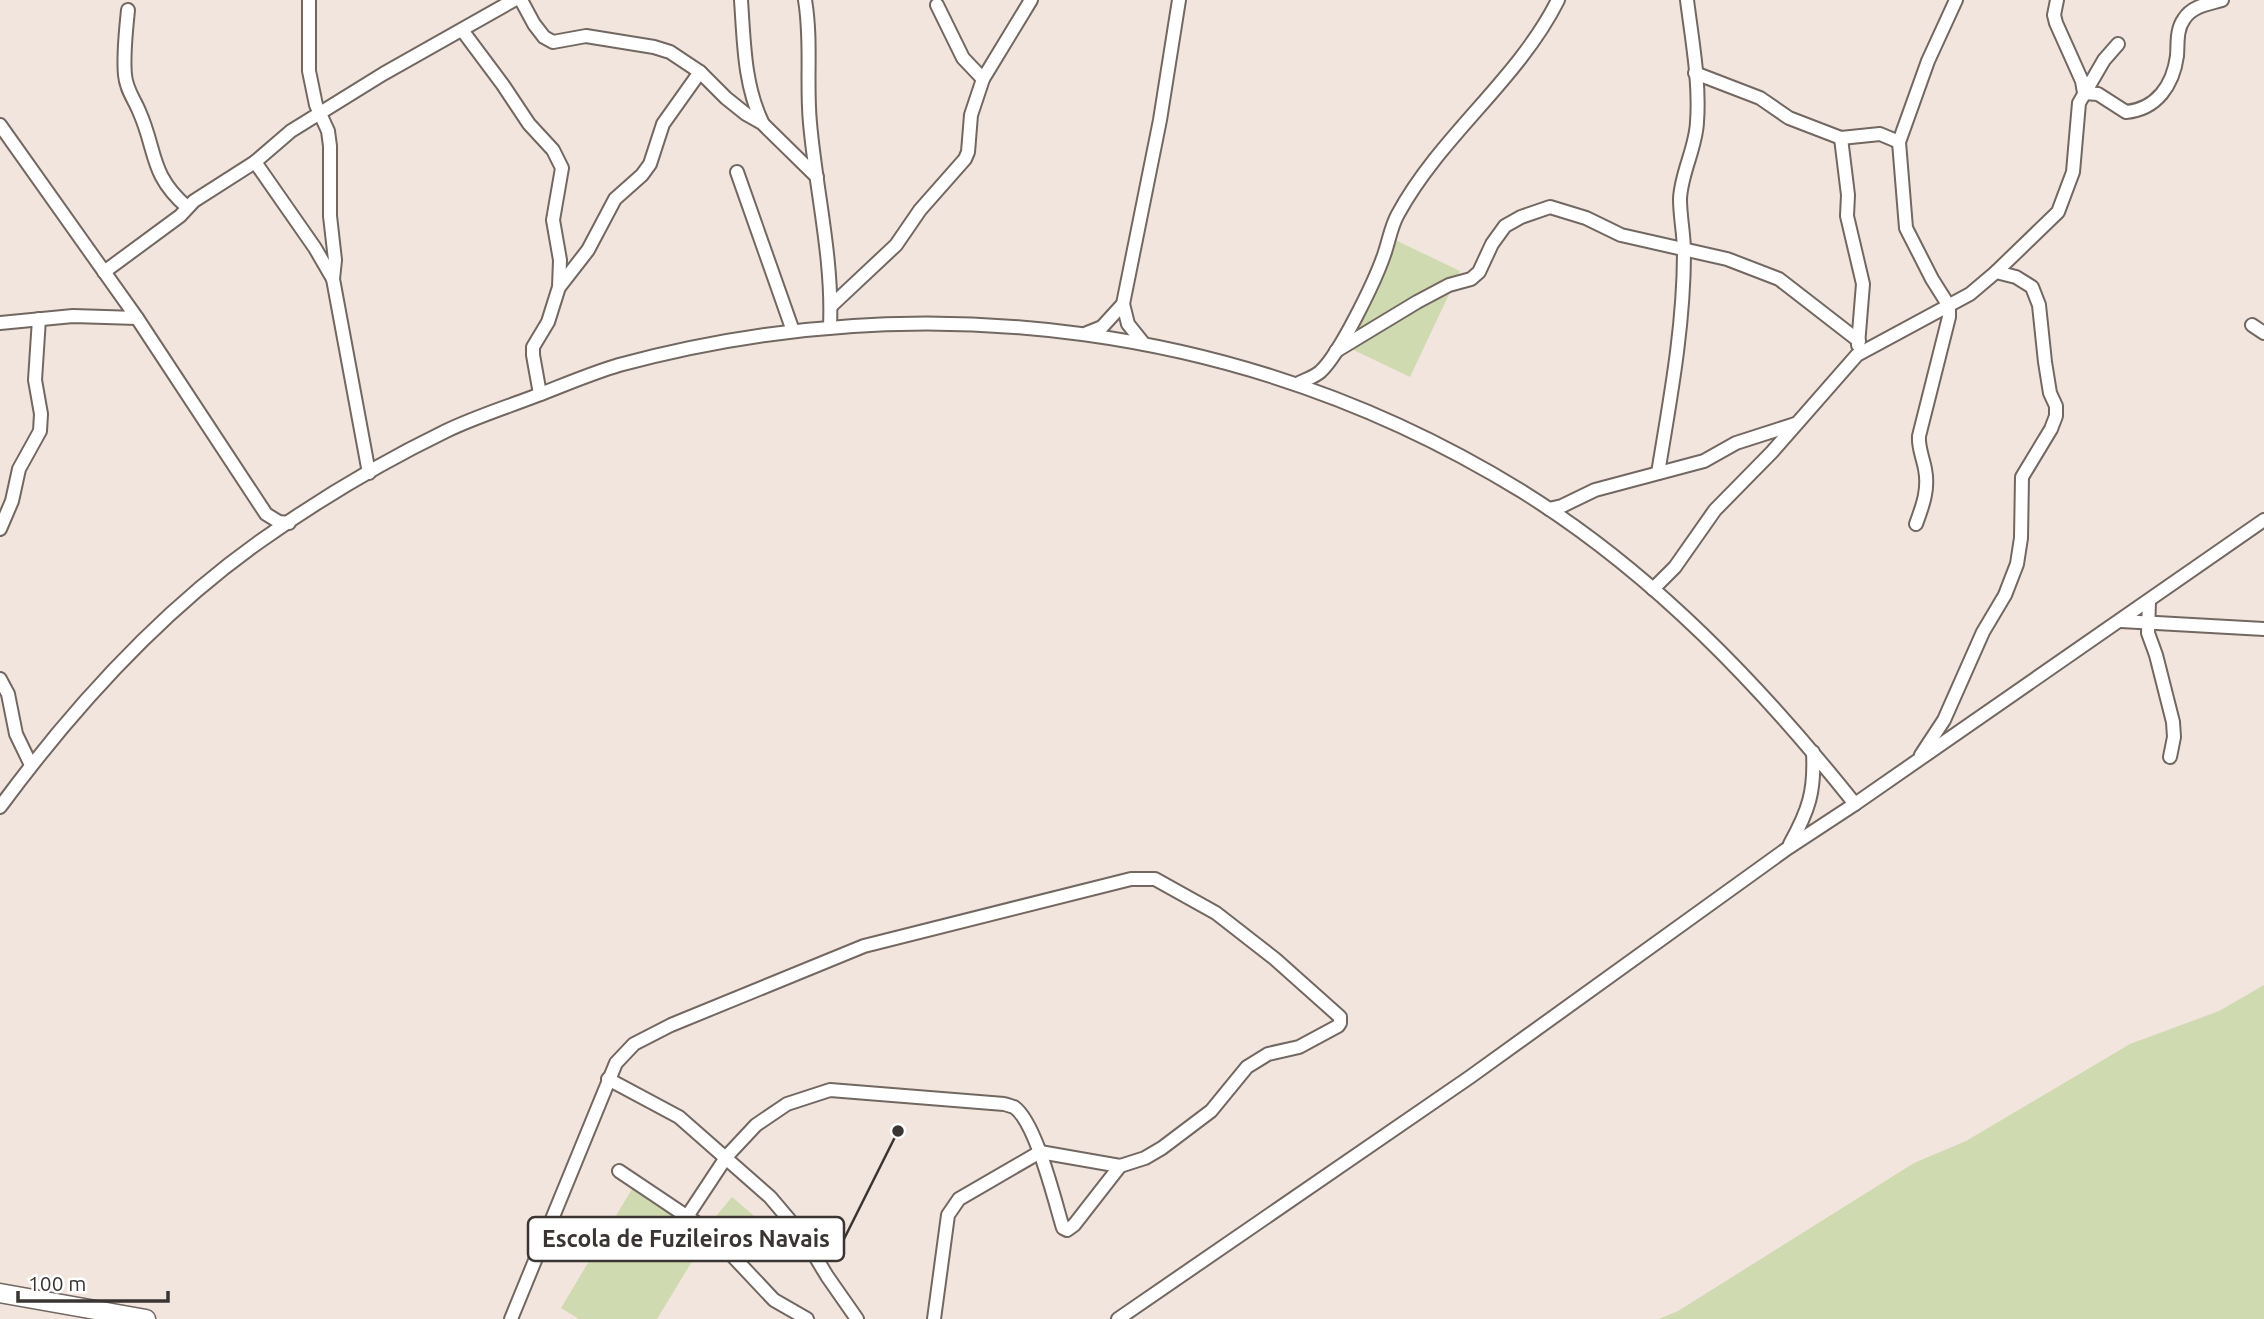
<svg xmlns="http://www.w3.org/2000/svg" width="2264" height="1319" viewBox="0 0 2264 1319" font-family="Ubuntu,sans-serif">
  <rect width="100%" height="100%" fill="#f2e5de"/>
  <g fill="#d0dab1">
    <polygon points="1391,238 1460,271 1410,377 1341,344"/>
    <polygon points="2264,985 2264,1319 1659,1319 1678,1311 1914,1163 1966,1141 2130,1044 2219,1011"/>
    <polygon points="632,1189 708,1235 657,1319 579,1319 561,1308"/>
    <polygon points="732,1197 778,1236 758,1260 712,1221"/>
  </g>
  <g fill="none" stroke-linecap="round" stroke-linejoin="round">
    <g stroke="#726761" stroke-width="16">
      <g id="street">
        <polyline points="309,0 309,71 316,105 328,131 330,146 330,216 335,260 333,279 369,473"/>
        <polyline points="521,0 534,24 544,37 553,42 586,36 654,47 670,52 700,72 726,98 746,114 762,123 817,177"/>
        <path d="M741,0C744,42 744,84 762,122"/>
        <path d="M805,0C812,41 806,82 810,123C816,191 833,258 830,326"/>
        <path d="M2057,0L2054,15L2056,23L2082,81L2084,93L2098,94L2126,112C2157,109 2173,85 2177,56C2178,44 2176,30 2184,19C2192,6 2208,4 2222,0"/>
        <polyline points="937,5 963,58 983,79"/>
        <path d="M128,10C126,31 123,54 125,75C126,89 134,99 139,111C157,151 149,174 187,207"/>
        <polyline points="462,30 503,85 529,124 553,150 562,168 553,220 560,260 559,287 548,322 533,347 533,355 540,394"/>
        <polyline points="1695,73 1760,98 1789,118 1841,138 1880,134 1899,142"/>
        <polyline points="0,125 137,318 266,514 279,522 289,523"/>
        <polyline points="1841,138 1848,195 1847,216 1863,284 1858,345"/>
        <polyline points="255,162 315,248 333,279"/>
        <polyline points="737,172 793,331"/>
        <polyline points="104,272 180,216 194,201 255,162 291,131 383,74 514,0"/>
        <polyline points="560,286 588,250 615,199 642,175 650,164 663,124 700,72"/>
        <polyline points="1123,304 1128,324 1144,344"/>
        <polyline points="831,306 896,245 920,210 965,159 968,152 971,115 983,79 1031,0"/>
        <polyline points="0,323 73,316 137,318"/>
        <polyline points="2252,325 2264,333"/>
        <polyline points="1087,333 1102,327 1123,304 1160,120 1179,0"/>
        <polyline points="1336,351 1417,302 1449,285 1471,279 1479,272 1492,244 1505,226 1521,217 1550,207 1586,218 1621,235 1727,259 1779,279 1859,341"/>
        <path d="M1297,384C1305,380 1314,377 1320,372C1340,354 1375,281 1384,255C1389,241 1391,226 1398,214C1441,135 1518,80 1558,0"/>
        <path d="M1658,473C1670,400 1684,327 1684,252C1684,234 1680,217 1680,199C1681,173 1696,148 1697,122C1700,82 1692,40 1687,0"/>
        <polyline points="1549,509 1562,506 1595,490 1704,461 1736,443 1795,424"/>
        <path d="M1916,524C1923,505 1929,489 1925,469C1923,458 1918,447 1919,436L1949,317V306L1932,279L1906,228L1899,142L1928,61L1956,0"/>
        <polyline points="0,529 12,501 19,469 40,431 41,414 35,380 39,319"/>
        <polyline points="1653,589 1675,567 1715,510 1772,452 1857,355 1970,294 1996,272 2058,212 2073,172 2079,103 2104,60 2118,44"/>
        <polyline points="2149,601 2148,633 2156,655 2173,722 2174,737 2170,757"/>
        <polyline points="2121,621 2264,629"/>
        <polyline points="0,679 8,694 16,734 31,765"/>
        <polyline points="1921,755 1944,720 1983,632 2005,595 2017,564 2021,538 2022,477 2051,429 2056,416 2056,406 2050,393 2045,362 2039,305 2032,287 2016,277 1996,272"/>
        <path d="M0,807C73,708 158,614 259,542C317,501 382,462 446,431C475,417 507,407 538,395C564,385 592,373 619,365C927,282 1251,324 1523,492C1653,573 1760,685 1855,804"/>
        <path d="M1790,844C1809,810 1815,791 1813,752"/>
        <polyline points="608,1079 679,1117 770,1197 803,1236 827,1276 857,1319"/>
        <polyline points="619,1171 710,1232 774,1300 807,1319"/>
        <path d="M688,1215L727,1156L756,1125L787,1104L830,1090L1004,1104C1005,1104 1013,1107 1014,1107C1036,1122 1055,1202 1063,1228L1067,1230L1074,1225L1120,1166"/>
        <polyline points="511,1319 616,1063 634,1044 671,1025 864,946 1131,879 1155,879 1216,913 1275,959 1340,1017 1340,1023 1338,1026 1299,1047 1268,1054 1247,1067 1211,1111 1162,1148 1145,1158 1120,1166 1040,1152 959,1199 948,1215 934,1319"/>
        <polyline points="1118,1319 1470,1077 1788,848 1855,804 2264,520"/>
      </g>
    </g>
    <g stroke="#726761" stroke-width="21">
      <polyline id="secondary" points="0,1293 146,1319"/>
    </g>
    <use href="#street" stroke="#fff" stroke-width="12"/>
    <use href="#secondary" stroke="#fff" stroke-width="18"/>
  </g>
  <path fill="none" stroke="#3a3532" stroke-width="2.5" d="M898 1131L844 1239"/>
  <circle fill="#3a3532" stroke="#fff" stroke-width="2.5" cx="898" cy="1131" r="7"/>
  <rect fill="#fff" stroke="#3a3532" stroke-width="2.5" x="528" y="1217" width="316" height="44" rx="7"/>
  <g font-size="23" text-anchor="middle" font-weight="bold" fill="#3a3532">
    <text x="686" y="1247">Escola de Fuzileiros Navais</text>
  </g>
  <path d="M18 1291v10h150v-10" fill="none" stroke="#3a3532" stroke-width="3.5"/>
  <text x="28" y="1291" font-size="21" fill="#3a3532" stroke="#ffffff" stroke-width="5" paint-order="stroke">100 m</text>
</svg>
